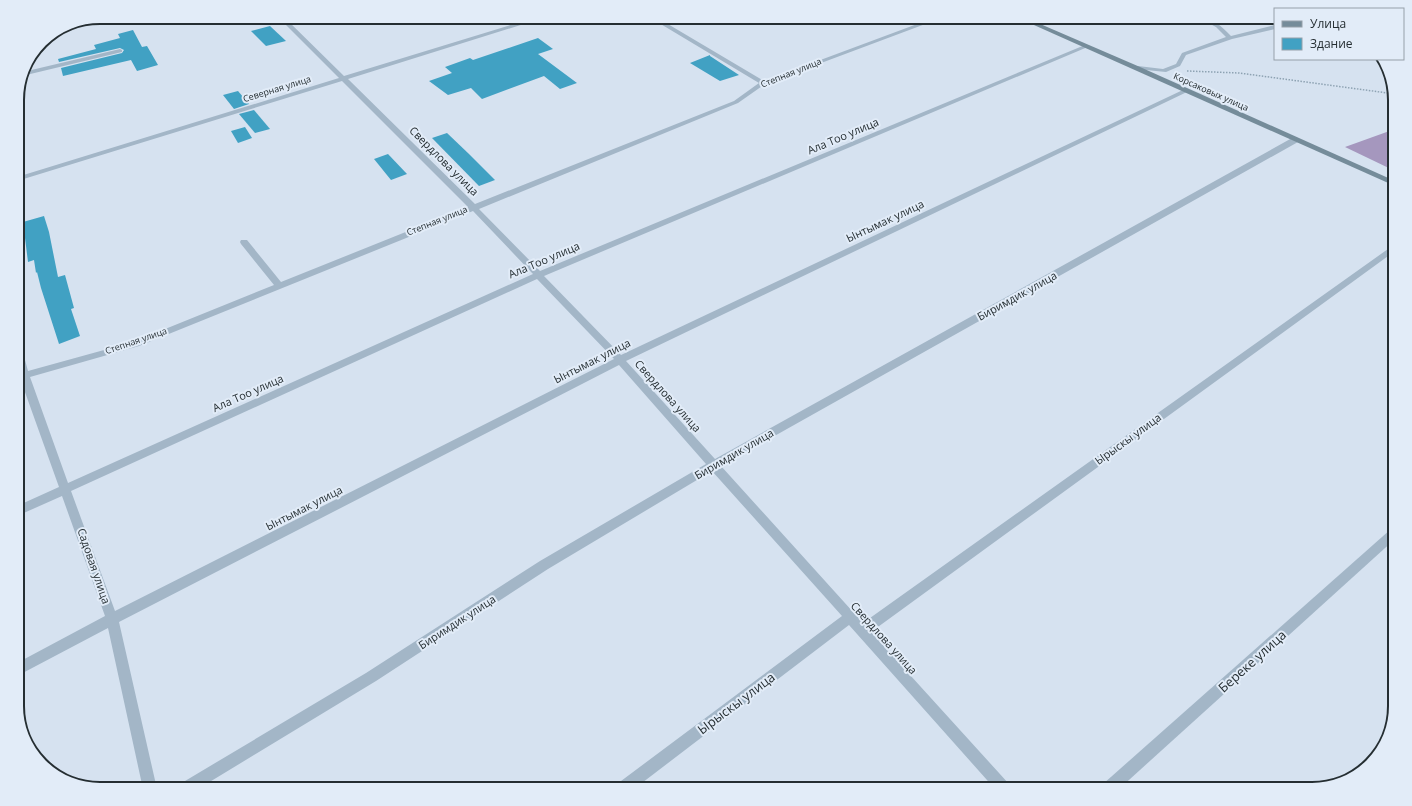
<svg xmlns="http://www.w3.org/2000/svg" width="1412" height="806" viewBox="0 0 1412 806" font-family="'Open Sans',sans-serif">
  <rect width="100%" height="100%" fill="#d6e2f0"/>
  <polygon fill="#a597be" points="1395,129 1395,171 1345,147"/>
  <g fill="#41a1c3">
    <polygon points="270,26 286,41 266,46 251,31"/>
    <polygon points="133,30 142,47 147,46 158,65 137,71 131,60 63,76 61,68 122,53 124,50 120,48 59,62 58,59 96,49 94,45 120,38 118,34"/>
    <polygon points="538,38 553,49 538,54 577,83 560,89 544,76 482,99 471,88 448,95 429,81 452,73 445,67 470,58 473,60"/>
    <polygon points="710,55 710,56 739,75 720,81 690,63"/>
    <polygon points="238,91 249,104 234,109 223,95"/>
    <polygon points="254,110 270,129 255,133 239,114"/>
    <polygon points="245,127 252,138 238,143 231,131"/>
    <polygon points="447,133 469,154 495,180 479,186 432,138"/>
    <polygon points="388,154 407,174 391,180 374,159"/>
    <polygon points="44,216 49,232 58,277 65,275 74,308 71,309 80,336 59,344 41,288 37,272 36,273 34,260 28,262 23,222"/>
  </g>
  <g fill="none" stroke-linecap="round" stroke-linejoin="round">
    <polyline stroke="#8da2b2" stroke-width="1.5" stroke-dasharray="1.5 1.5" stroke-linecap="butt" points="1187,71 1239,73 1395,94"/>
    <g fill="#a3b6c7" fill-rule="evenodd">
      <path d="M278,17H284L344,76L537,17H546L348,79L475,204L734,101L759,83L649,17H656L764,81L936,17H944L765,84L738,103L479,209L540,271L1085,45L1090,46L544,276L621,355L1185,89H1189V91L626,361L715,459L1292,138H1298V142L721,466L863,623L1395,244V251L871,632L1009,784L1011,789H995L849,625L634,789H615L617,784L842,616L712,471L548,569L376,681L198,789H178L180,784L366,673L540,561L706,464L619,365L119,622L157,789H143L108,628L17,676V663L105,616L62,496L17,516V506L59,487L21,381L17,382V374H19L17,367V346L22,349L28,371L133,342L274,285L241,244L240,242L241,240H247L281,282L468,207L342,81L17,181V177L339,78ZM473,211L533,274L68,483L30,377L139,346ZM537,279L614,359L115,611L71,491Z"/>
      <path d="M1197,17C1212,17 1221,26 1231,36L1275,25V29L1232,39L1186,55L1180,66L1166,72L1136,69V67L1138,66L1163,69L1176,64L1182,53L1226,37L1216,27Z"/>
      <polygon points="120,49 122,50 122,52 22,76 23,72"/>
      <polygon points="1395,527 1395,539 1119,789 1101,789 1103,784 1391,529"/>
    </g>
    <polygon fill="#758c9a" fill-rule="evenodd" points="1016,17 1024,17 1140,67 1395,181 1395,186"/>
  </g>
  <g text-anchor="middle" stroke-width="4" stroke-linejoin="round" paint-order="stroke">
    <g font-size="9" fill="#252e32" stroke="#e2ecf8">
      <text transform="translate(791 73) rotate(-22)" y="3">Степная улица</text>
      <text transform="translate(277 89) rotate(-17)" y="3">Северная улица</text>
      <text transform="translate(1211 92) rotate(24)" y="3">Корсаковых улица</text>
      <text transform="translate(437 221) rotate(-22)" y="3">Степная улица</text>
      <text transform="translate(136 341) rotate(-19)" y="3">Степная улица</text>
    </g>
    <g font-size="11" fill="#252e32" stroke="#e2ecf8">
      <text transform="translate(843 136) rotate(-23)" y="4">Ала Тоо улица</text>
      <text transform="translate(444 161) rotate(45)" y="4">Свердлова улица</text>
      <text transform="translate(885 221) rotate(-25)" y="4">Ынтымак улица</text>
      <text transform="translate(544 260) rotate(-23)" y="4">Ала Тоо улица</text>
      <text transform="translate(1017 296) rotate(-29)" y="4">Биримдик улица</text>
      <text transform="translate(592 361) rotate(-27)" y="4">Ынтымак улица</text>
      <text transform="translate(248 393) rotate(-24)" y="4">Ала Тоо улица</text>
      <text transform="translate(668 396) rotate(48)" y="4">Свердлова улица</text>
      <text transform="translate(1128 439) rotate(-36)" y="4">Ырыскы улица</text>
      <text transform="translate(734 454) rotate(-30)" y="4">Биримдик улица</text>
      <text transform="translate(304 508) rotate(-27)" y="4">Ынтымак улица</text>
      <text transform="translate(94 566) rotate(71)" y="4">Садовая улица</text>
      <text transform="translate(457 622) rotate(-33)" y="4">Биримдик улица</text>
      <text transform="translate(884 638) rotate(48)" y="4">Свердлова улица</text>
    </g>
    <g font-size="13" fill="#252e32" stroke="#e2ecf8">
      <text transform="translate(1252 661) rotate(-42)" y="5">Береке улица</text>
      <text transform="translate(736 703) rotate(-37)" y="5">Ырыскы улица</text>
    </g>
  </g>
  <path d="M0 0H1412V806H0ZM100 24H1312A76 76 0 0 1 1388 100V706A76 76 0 0 1 1312 782H100A76 76 0 0 1 24 706V100A76 76 0 0 1 100 24Z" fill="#e2ecf8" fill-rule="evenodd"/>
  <path fill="none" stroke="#252e32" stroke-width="2" d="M100 24H1312A76 76 0 0 1 1388 100V706A76 76 0 0 1 1312 782H100A76 76 0 0 1 24 706V100A76 76 0 0 1 100 24Z"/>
  <rect x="1274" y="8" width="130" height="52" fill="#e2ecf8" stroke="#96a0a9"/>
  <rect x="1282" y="21" width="20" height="6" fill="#758c9a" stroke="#96a0a9"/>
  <text x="1310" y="28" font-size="12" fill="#252e32">Улица</text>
  <rect x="1282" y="38" width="20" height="12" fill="#41a1c3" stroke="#96a0a9"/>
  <text x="1310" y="48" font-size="12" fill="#252e32">Здание</text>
</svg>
